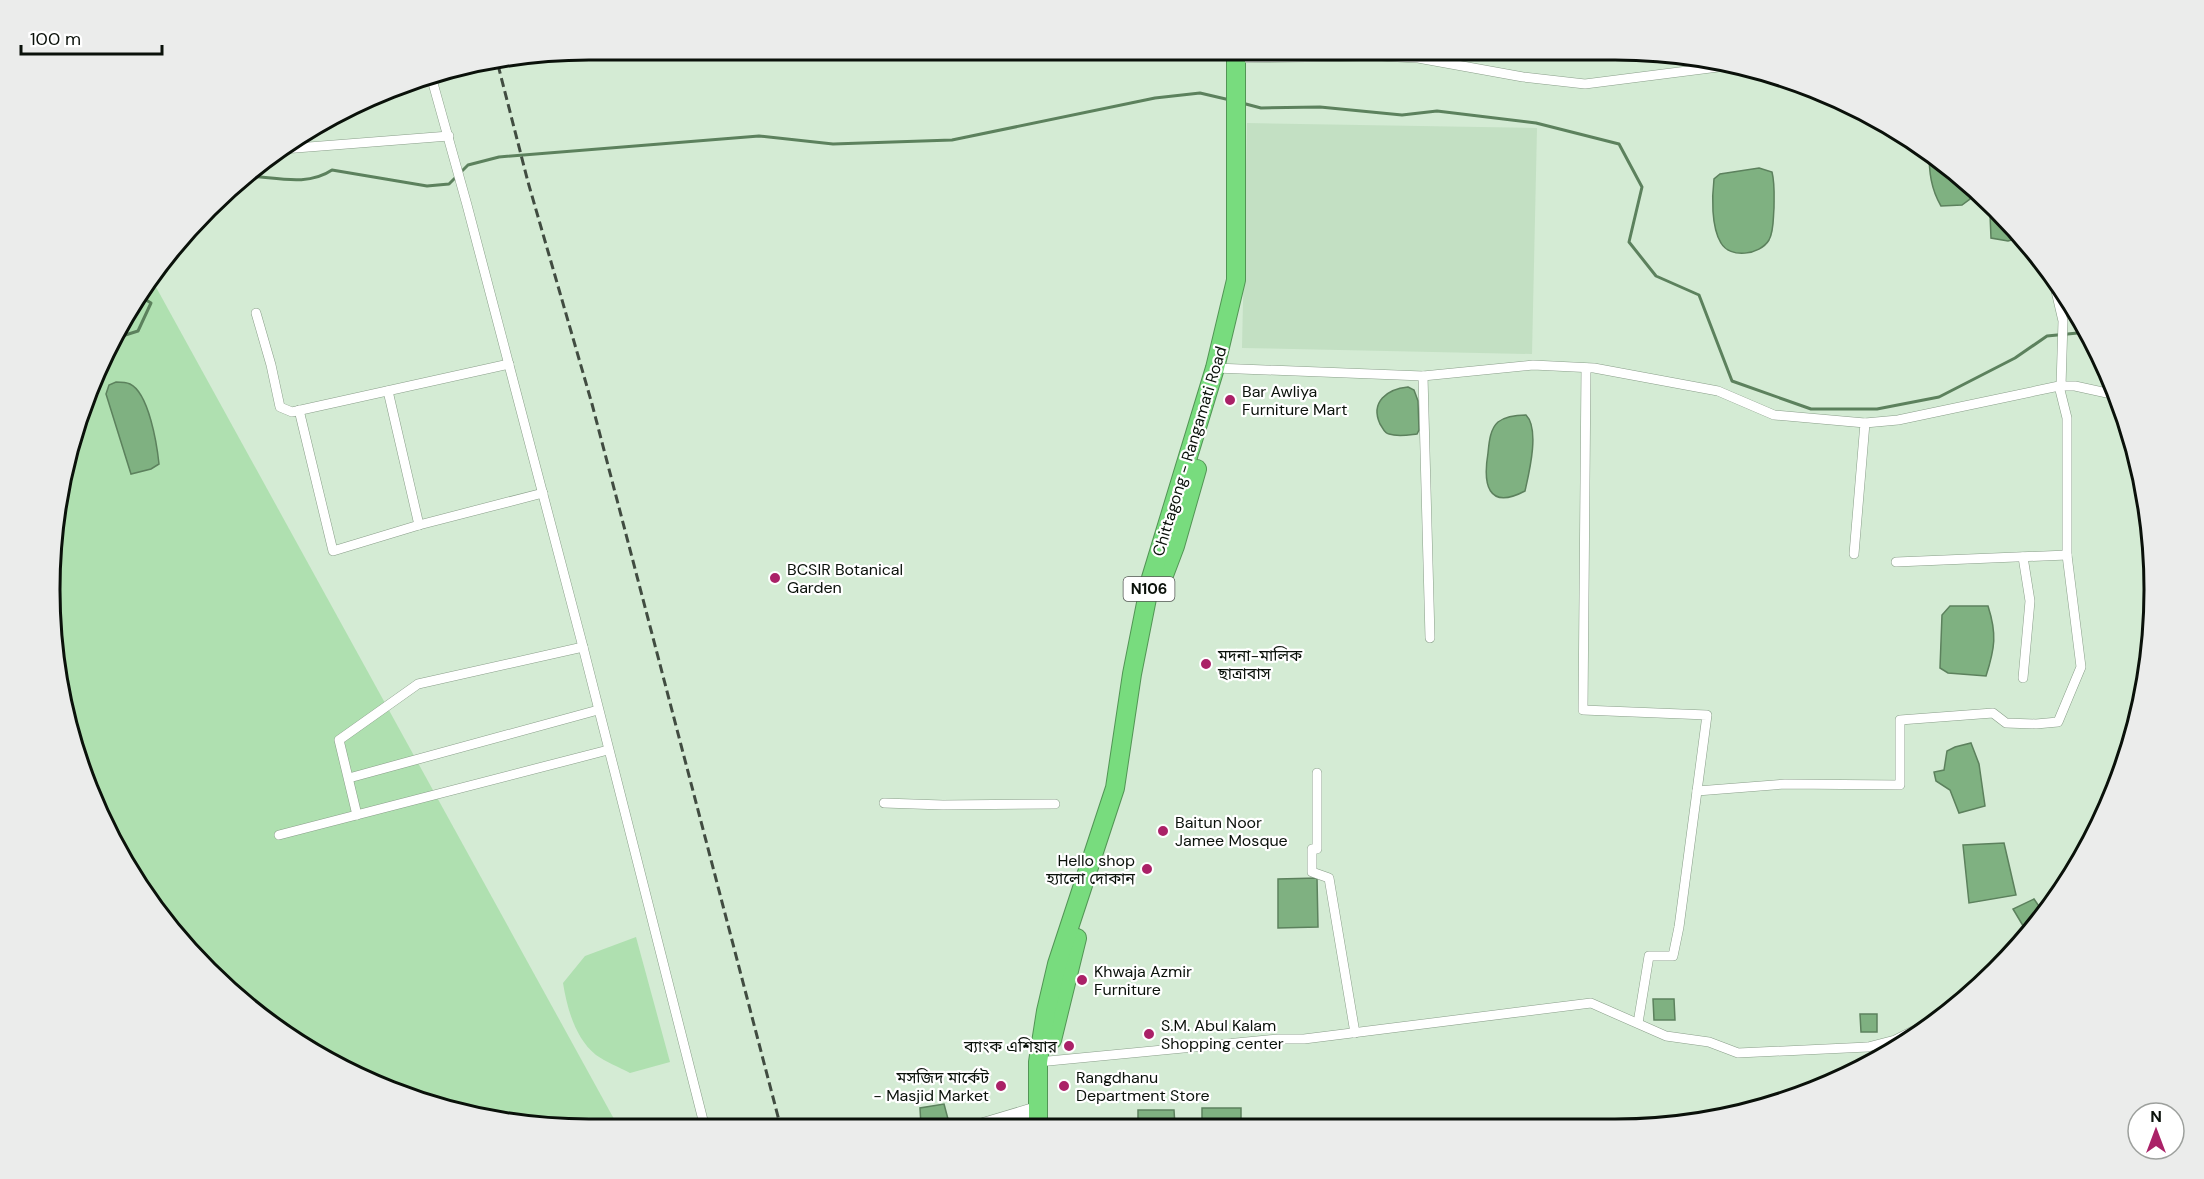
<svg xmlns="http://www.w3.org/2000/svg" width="2204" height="1179" viewBox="0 0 2204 1179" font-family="'DM Sans','Noto Sans Bengali',sans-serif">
  <rect width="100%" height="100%" fill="#d4ebd4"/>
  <polygon fill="#c3e0c3" points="1247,123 1537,128 1532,354 1242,348"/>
  <g fill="#afe0b0">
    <polygon points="151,278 619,1128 555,1128 449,1111 350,1074 207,971 141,890 91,796 51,625 68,450 140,290"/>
    <path d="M636,937L670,1062L630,1073C619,1067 606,1062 596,1055C575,1038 567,1008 563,983L585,956Z"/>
  </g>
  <g fill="#7fb181" stroke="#5c815d" stroke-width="1.5">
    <path d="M1929,152L1943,161L1971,188L1970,199L1962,205L1941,206C1931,189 1929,172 1929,152Z"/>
    <path d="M1759,168L1772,172C1775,184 1774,196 1774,208C1773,219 1774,231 1769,240C1760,255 1730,259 1721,243C1711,227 1712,196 1714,179L1720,174Z"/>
    <polygon points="1994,209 2021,234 2023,237 2008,241 1991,238 1990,214"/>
    <path d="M116,382C120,382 126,382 130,384C149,393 157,445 159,464L151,469L131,474L106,394L109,385Z"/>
    <path d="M1408,387L1414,390L1418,401L1419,430L1417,434C1408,435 1398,437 1389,434C1384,433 1383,428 1380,424C1370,402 1387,389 1408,387Z"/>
    <path d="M1526,415C1540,429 1529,473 1525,491C1487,511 1483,483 1488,453C1489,443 1490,429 1498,422C1506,416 1517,415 1526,415Z"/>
    <path d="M1950,606H1988C1997,634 1995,648 1986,676L1948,673L1940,668L1942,615Z"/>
    <polygon points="1971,743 1979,764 1985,806 1959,813 1950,790 1936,781 1934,772 1944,770 1947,751 1955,747"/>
    <polygon points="2004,843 2016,895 1969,903 1963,845"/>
    <polygon points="1317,878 1318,927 1278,928 1278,879"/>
    <polygon points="2034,899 2043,912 2028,934 2013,909"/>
    <polygon points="1653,999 1674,999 1675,1020 1654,1020"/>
    <polygon points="1860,1014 1877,1014 1877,1032 1861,1032"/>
    <polygon points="944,1104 948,1119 921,1126 920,1108"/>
    <rect x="1202" y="1108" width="39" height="18"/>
    <polygon points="1138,1110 1174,1110 1175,1126 1138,1127"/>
  </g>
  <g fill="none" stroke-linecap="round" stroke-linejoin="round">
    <g stroke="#5c815d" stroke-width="3">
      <polyline points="1242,103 1261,108 1320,107 1402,115 1437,111 1536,123 1619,144 1642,187 1629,242 1656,276 1699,295 1732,381 1811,409 1877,409 1939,397 2015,358 2047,336 2088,332"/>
      <path d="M247,176C275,177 307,187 332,170L427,186L449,184L468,165L499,157L759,136L833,144L952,140L1155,98L1200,93L1230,100"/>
      <polyline points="119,337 138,331 151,303 138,295"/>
    </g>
    <g stroke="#899e89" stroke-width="10">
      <g id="street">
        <polyline points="1236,58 1377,56 1418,58 1523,77 1585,84 1734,65"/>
        <polyline points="431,76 467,205 583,647 705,1128"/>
        <polyline points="283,149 449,136"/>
        <polyline points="2057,284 2056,291 2063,321 2061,386"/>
        <polyline points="256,313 271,365 280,407 292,412 509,364"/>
        <polyline points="1215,368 1423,376 1533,365 1594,368 1718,391 1774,415 1865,423 1854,554"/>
        <polyline points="1586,368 1583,710 1707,715 1697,791"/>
        <polyline points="1423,376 1430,638"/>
        <polyline points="388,391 419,525"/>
        <polyline points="299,410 333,551 419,525 543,493"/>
        <polyline points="1865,423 1898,420 2059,386 2075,386 2116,395"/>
        <polyline points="2023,557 2030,601 2023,678"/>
        <polyline points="1896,562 2067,555 2067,418 2059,386"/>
        <polyline points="1317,773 1317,849 1312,849 1312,872 1329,878 1355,1033"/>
        <polyline points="349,778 598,710"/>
        <polyline points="884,803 943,805 1055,804"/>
        <polyline points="357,815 339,740 418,684 583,647"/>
        <polyline points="279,835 608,750"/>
        <polyline points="1638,1023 1649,956 1673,956 1679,927 1697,791 1785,784 1900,785 1900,720 1993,713 2006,723 2036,724 2058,722 2081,667 2067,555"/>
        <polyline points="1038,1062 1278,1039 1304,1039 1591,1003 1666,1036 1709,1042 1738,1053 1868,1047 1895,1040 1947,1014"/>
      </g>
    </g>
    <g stroke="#899e89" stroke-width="15">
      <polyline id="secondary" points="977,1127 1037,1109"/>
    </g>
    <g stroke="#529555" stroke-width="20">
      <g id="highway">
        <polyline points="1161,583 1175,546 1197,469"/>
        <polyline points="1052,1040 1077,938"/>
        <polyline points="1038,1127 1038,1062 1046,1011 1057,964 1115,788 1132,674 1151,578 1215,368 1236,280 1236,50"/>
      </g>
    </g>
    <use href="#street" stroke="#fff" stroke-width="9"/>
    <use href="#secondary" stroke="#fff" stroke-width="14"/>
    <use href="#highway" stroke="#78dc7e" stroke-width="18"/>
    <polyline stroke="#414c41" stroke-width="3" stroke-dasharray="9 4.5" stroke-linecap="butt" points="498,65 528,182 592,404 781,1128"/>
  </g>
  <g fill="#aa2167" stroke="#fff" stroke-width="2">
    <circle cx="1230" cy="400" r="6"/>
    <circle cx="775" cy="578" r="6"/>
    <circle cx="1206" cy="664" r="6"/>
    <circle cx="1163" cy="831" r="6"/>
    <circle cx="1147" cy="869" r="6"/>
    <circle cx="1082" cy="980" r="6"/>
    <circle cx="1149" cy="1034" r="6"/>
    <circle cx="1069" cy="1046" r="6"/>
    <circle cx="1001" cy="1086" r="6"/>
    <circle cx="1064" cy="1086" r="6"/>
  </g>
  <g text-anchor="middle" stroke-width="4.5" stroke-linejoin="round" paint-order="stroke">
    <rect fill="#fff" stroke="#545854" stroke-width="1.5" x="1123.5" y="577" width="51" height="24" rx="4.5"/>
    <g font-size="15" font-weight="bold" fill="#0a110a">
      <text x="1149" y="594">N106</text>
    </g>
    <g font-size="16" fill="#0a110a" stroke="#fff" text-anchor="start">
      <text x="1242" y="397">Bar Awliya<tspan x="1242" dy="18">Furniture Mart</tspan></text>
      <text x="787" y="575">BCSIR Botanical<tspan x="787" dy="18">Garden</tspan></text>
      <text x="1218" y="661">মদনা-মালিক<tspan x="1218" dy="18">ছাত্রাবাস</tspan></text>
      <text x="1175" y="828">Baitun Noor<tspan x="1175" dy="18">Jamee Mosque</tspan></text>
      <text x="1135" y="866" text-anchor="end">Hello shop<tspan x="1135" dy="18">হ্যালো দোকান</tspan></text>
      <text x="1094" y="977">Khwaja Azmir<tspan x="1094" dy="18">Furniture</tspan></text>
      <text x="1161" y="1031">S.M. Abul Kalam<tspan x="1161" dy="18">Shopping center</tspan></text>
      <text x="1057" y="1052" text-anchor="end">ব্যাংক এশিয়ার</text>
      <text x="989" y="1083" text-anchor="end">মসজিদ মার্কেট<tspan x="989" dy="18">- Masjid Market</tspan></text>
      <text x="1076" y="1083">Rangdhanu<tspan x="1076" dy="18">Department Store</tspan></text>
    </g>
    <g font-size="16" fill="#0a110a" stroke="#fff">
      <text transform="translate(1189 451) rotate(-73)" y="6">Chittagong - Rangamati Road</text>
    </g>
  </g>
  <path d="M0 0H2204V1179H0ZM589 60H1615A529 529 0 0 1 2144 589V590A529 529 0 0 1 1615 1119H589A529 529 0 0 1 60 590V589A529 529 0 0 1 589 60Z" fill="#ebeceb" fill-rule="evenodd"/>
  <path fill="none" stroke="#0a110a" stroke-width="3" d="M589 60H1615A529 529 0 0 1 2144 589V590A529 529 0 0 1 1615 1119H589A529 529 0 0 1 60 590V589A529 529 0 0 1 589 60Z"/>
  <g transform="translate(2156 1131)"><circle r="28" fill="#ffffff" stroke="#9da09d" stroke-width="1.5"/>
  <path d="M0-4.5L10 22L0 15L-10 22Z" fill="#aa2167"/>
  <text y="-9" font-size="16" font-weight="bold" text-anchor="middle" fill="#0a110a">N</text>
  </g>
  <path d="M21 45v9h141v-9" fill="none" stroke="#0a110a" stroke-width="3"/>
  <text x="30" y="45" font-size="18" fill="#0a110a" stroke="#ffffff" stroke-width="4.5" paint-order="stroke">100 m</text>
</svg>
